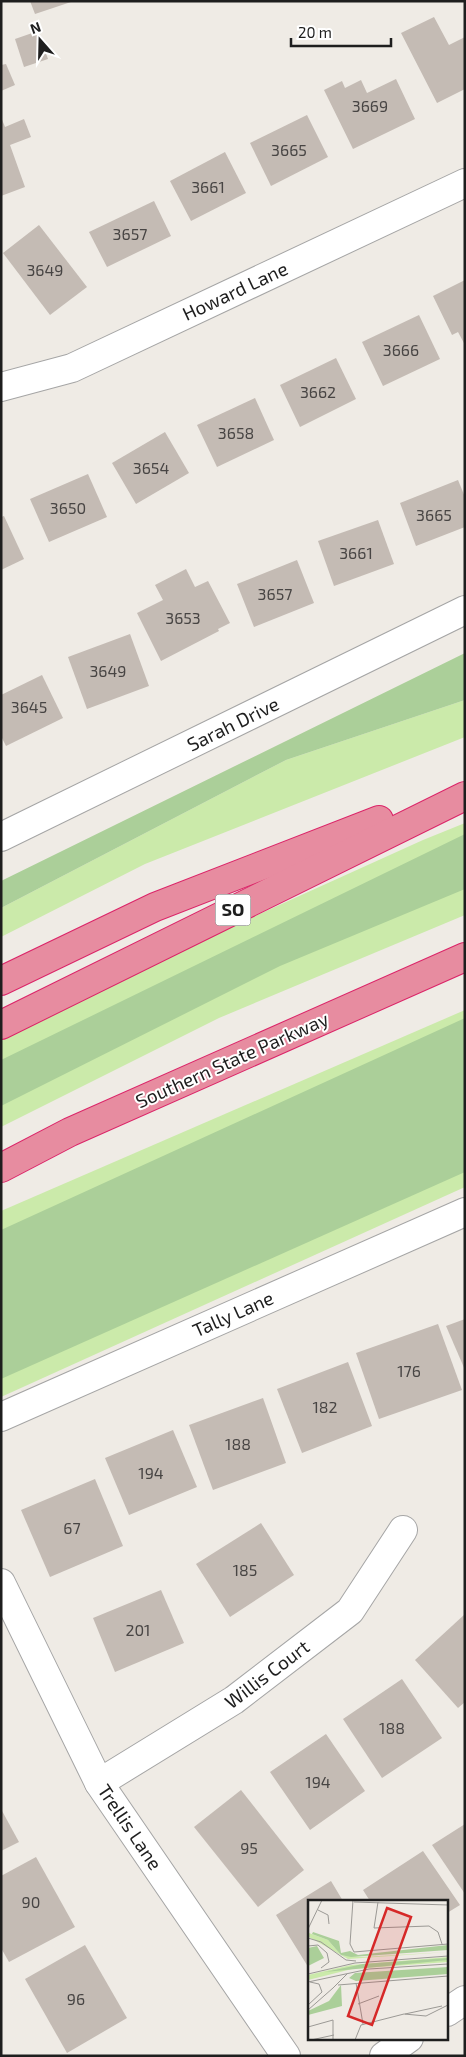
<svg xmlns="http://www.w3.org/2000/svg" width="466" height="2057" viewBox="0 0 466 2057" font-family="'Exo 2',sans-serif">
  <rect width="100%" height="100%" fill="#efebe5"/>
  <g fill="#cbeaaa">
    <polygon points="465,700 465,737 145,864 1,937 1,908 286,760"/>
    <polygon points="465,823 465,915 219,1018 1,1127 1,1041 178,951 423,840"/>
    <polygon points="465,1010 465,1187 1,1397 1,1211"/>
  </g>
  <g fill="#abcf99">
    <polygon points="465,653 465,700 286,760 1,908 1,881"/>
    <polygon points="465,834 465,889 280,966 1,1106 1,1060"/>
    <polygon points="465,1018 465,1172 1,1379 1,1230"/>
  </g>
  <g fill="#c4bbb4">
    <polygon points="30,1 71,1 71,2 35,14"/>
    <polygon points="434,17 449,45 465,37 465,89 437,103 401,33"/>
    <polygon points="38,31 48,59 24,67 15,39"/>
    <polygon points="6,64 15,85 1,91 1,65"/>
    <polygon points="396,79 415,119 353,149 324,90 342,81 345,88 361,80 367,93"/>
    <polygon points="307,115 328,157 271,186 250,143"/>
    <polygon points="1,117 5,127 24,119 31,137 10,145 25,187 1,196"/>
    <polygon points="225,152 246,193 191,221 170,181"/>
    <polygon points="154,201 171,236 107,267 89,232"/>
    <polygon points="39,225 87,287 50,315 3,253"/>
    <polygon points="465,280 465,345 458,332 452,335 433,296"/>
    <polygon points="419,315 440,359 383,386 362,342"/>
    <polygon points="336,358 356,399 300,427 280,385"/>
    <polygon points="255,398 274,440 217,467 197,425"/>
    <polygon points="165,432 189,473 136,504 112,463"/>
    <polygon points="88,474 107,517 49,542 30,499"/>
    <polygon points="458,480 465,497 465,527 416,546 400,503"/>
    <polygon points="4,516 24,559 1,570 1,517"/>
    <polygon points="378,520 394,564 334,586 318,541"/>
    <polygon points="297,560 314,603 254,627 237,584"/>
    <polygon points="186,569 195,587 208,581 230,623 218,629 219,631 161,661 137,613 163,600 155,585"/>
    <polygon points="130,634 149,686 87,709 68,657"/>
    <polygon points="42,675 63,718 6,746 1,736 1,695"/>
    <polygon points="465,1319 465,1370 446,1326"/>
    <polygon points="438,1324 462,1390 379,1419 356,1353"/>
    <polygon points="348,1362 372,1426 302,1453 277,1389"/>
    <polygon points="263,1398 286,1463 213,1490 189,1425"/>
    <polygon points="173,1430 197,1487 129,1515 105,1458"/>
    <polygon points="95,1479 123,1546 50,1577 21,1510"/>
    <polygon points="261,1523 294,1575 230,1617 196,1564"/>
    <polygon points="161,1590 184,1643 115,1672 93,1618"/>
    <polygon points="465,1614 465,1702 458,1708 415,1660"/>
    <polygon points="402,1679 442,1738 382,1778 343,1719"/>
    <polygon points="326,1734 365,1791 310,1830 270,1772"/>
    <polygon points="241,1790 304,1870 258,1907 194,1827"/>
    <polygon points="1,1809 19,1842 1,1851"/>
    <polygon points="465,1824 465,1894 432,1845"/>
    <polygon points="423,1851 460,1905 447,1913 447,1901 370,1901 363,1890"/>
    <polygon points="36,1857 75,1927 9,1962 1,1948 1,1876"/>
    <polygon points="331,1881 343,1901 310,1901 310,1970 276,1915"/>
    <polygon points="85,1945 127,2018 67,2053 25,1979"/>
  </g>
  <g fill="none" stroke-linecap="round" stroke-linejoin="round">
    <g stroke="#a5a5a5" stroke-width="30">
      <g id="street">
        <polyline points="1,387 72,368 465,183"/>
        <polyline points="1,837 465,610"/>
        <polyline points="1,1417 465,1212"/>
        <polyline points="1,1583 99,1783 286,2056"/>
        <polyline points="99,1783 234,1700 350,1611 403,1530"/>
        <polyline points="447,2012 465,2000"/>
        <polyline points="384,2056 409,2038"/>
      </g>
    </g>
    <g stroke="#db2468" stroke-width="30">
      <g id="highway">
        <polyline points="1,981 155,907 379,820"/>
        <polyline points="1,1025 465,796"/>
        <polyline points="1,1168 70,1132 465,957"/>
      </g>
    </g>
    <use href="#street" stroke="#fff" stroke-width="28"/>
    <use href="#highway" stroke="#e78ca0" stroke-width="28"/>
  </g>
  <g text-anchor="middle" stroke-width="4" stroke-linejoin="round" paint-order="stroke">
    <g font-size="16" fill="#484544">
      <text x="370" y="112">3669</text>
      <text x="289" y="156">3665</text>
      <text x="208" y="193">3661</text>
      <text x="130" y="240">3657</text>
      <text x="45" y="276">3649</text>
      <text x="401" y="356">3666</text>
      <text x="318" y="398">3662</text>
      <text x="236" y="439">3658</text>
      <text x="151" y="474">3654</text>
      <text x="68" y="514">3650</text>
      <text x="434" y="521">3665</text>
      <text x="356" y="559">3661</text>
      <text x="275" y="600">3657</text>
      <text x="183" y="624">3653</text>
      <text x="108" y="677">3649</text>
      <text x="29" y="713">3645</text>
      <text x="409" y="1377">176</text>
      <text x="325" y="1413">182</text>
      <text x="238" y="1450">188</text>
      <text x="151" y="1479">194</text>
      <text x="72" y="1534">67</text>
      <text x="245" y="1576">185</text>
      <text x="138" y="1636">201</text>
      <text x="392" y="1734">188</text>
      <text x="318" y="1788">194</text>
      <text x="249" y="1854">95</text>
      <text x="31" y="1908">90</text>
      <text x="76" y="2005">96</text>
    </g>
    <rect fill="#fff" stroke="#626262" stroke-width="1" x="215.5" y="894.5" width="35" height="31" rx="4"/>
    <g font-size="18" font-weight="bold" fill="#1e1e1e">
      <text x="233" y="916">SO</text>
    </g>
    <g font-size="19" fill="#1e1e1e" stroke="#fff">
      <text transform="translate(235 291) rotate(-25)" y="7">Howard Lane</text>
      <text transform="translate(233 724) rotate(-26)" y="7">Sarah Drive</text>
      <text transform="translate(232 1060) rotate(-24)" y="7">Southern State Parkway</text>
      <text transform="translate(233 1314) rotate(-24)" y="7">Tally Lane</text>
      <text transform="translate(267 1674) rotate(-37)" y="7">Willis Court</text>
      <text transform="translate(130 1827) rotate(56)" y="7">Trellis Lane</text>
    </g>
  </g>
  <g transform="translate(308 1900)">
    <rect width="140" height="140" fill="#efebe5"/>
    <path d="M1,33L20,40L33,55L53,57L140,52L40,59L1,37ZM140,57V62L44,69L0,80V75L43,65Z" fill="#cbeaaa"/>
    <path d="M5,32L31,41L33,53L42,51L50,55L140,45V50L43,57L33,55L20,40L4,34ZM9,46L16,58L0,66V48ZM140,58V60L17,72L55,64ZM140,67V74L48,81L41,78L47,73ZM33,85L34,106L0,115V111L21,101Z" fill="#abcf99"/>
    <path fill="none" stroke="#9b9995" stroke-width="1" d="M45,0L42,44L46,52L140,44M46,2L140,5M70,2L66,28L121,26L130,32L134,44M10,10L20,15L21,24M0,29L14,0M0,38L13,42L38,60L48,61M0,46L10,45L19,53L21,62L13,68M0,74L47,63L140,56M0,82L61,69L140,64M48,83L55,124M30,85L140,76M25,88L39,74M50,104L71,96M0,105L14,92L11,84L2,82M0,110L25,88M97,114L134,106M0,127L25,120V140M3,140L26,135M47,140L53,125L96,114L118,116L140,105"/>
    <path fill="#d62828" fill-opacity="0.15" stroke="#d62828" stroke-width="2.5" d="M79,8L103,17L64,125L40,116Z"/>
    <rect width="140" height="140" fill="none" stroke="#1e1e1e" stroke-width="2.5"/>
  </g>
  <rect width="466" height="2057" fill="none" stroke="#1e1e1e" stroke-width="5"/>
  <g transform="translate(40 40) rotate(340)" stroke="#ffffff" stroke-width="4" paint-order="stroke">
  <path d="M0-4L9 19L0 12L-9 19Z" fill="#1e1e1e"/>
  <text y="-8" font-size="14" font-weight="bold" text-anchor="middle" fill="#1e1e1e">N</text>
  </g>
  <path d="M291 38v8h100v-8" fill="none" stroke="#1e1e1e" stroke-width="2.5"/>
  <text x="298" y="38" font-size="15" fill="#1e1e1e" stroke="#ffffff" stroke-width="4" paint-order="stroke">20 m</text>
</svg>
